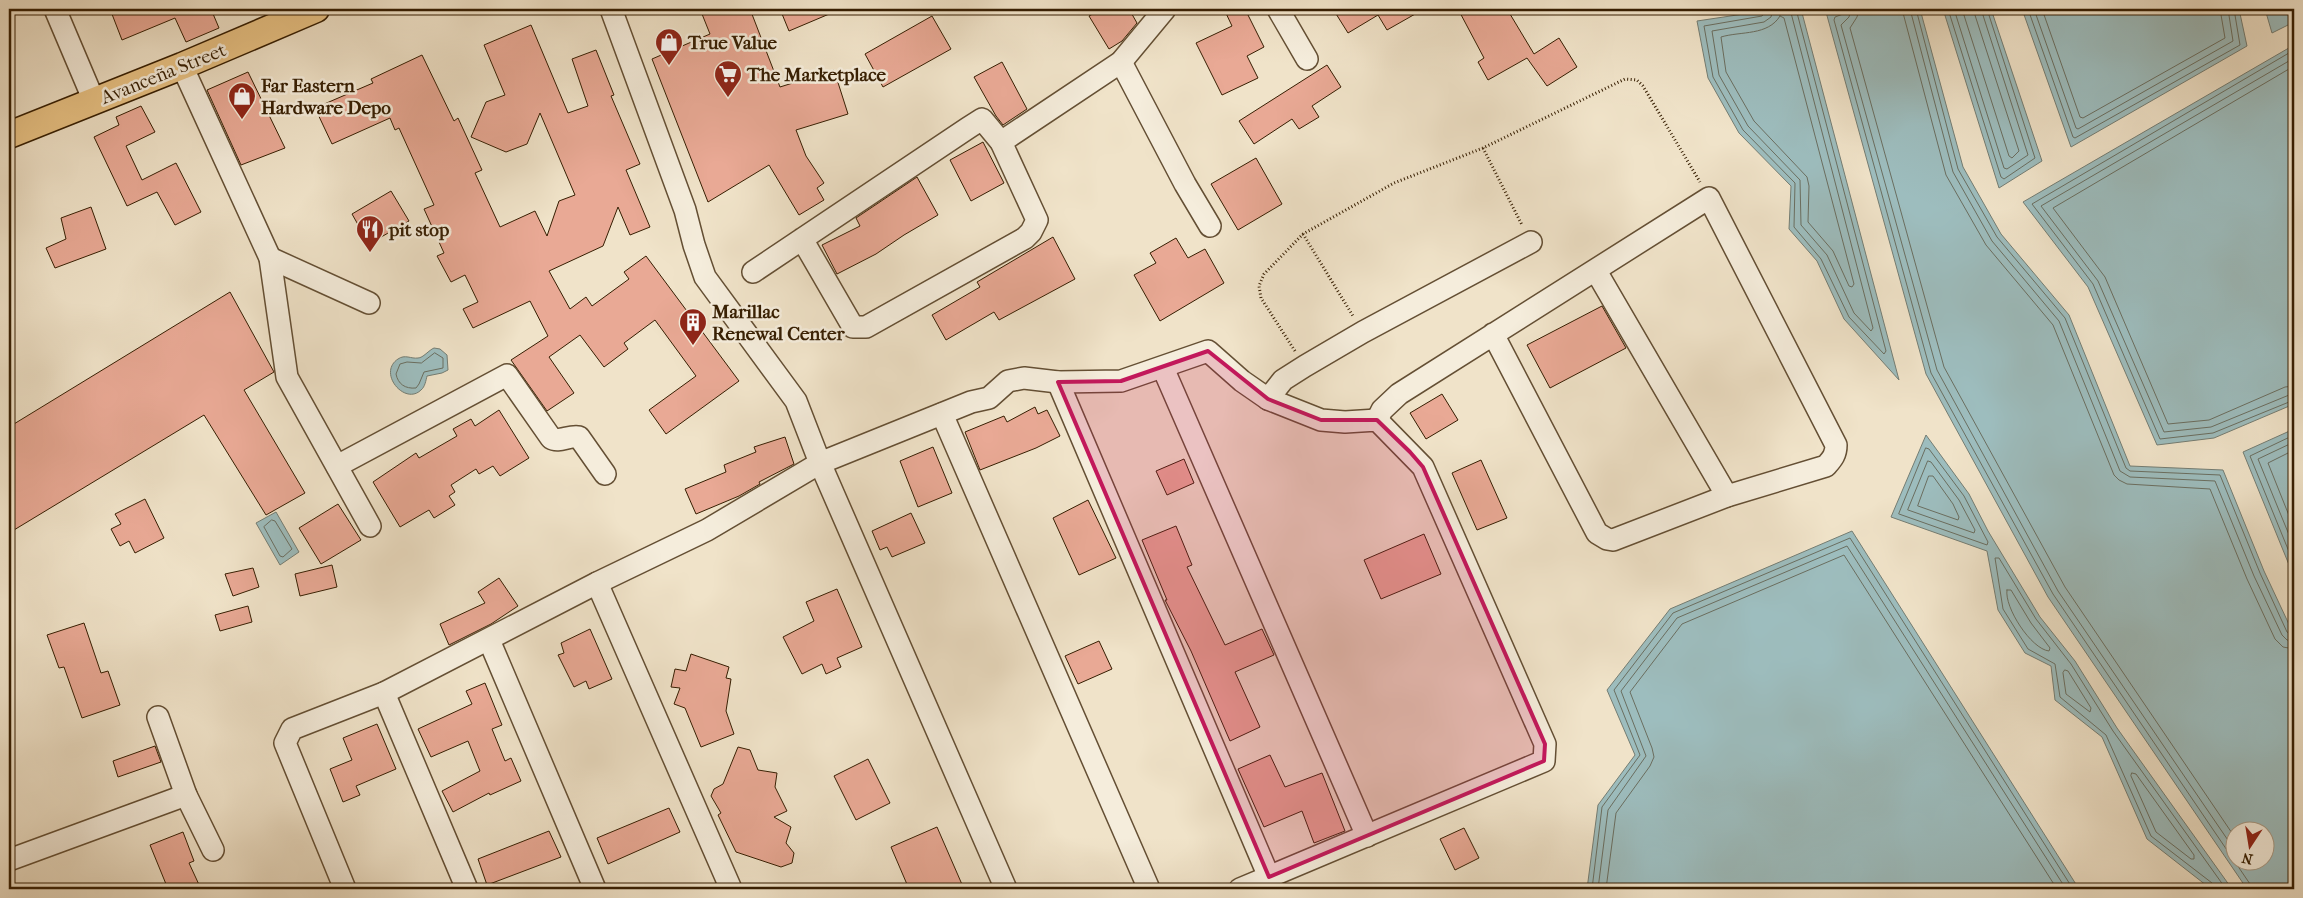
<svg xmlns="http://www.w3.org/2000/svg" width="2303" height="898" viewBox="0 0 2303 898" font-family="'IM FELL French Canon',serif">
  <rect width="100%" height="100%" fill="#f0e3c9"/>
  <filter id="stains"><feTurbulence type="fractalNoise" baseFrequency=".004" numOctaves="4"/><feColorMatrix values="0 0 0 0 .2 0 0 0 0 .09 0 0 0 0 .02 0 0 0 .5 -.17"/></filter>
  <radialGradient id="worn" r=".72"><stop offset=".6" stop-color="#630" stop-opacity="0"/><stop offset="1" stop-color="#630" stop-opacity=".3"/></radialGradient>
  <g fill="#9dbdbe" stroke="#747d73" fill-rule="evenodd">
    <polygon points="1777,9 1801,9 1899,380 1844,319 1817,261 1789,229 1791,186 1739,133 1708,78 1697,21"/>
    <path d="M1877,9H1920L1963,167L2001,234L2069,315L2130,466L2223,470L2264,571L2294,635V889H2247L2048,597L1926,374L1826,12ZM2236,830H2266V860H2236Z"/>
    <polygon points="1943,9 1991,9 2042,161 1999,188"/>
    <polygon points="2022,9 2239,9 2247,46 2071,147"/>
    <polygon points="2265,9 2294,9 2294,22 2272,33"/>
    <polygon points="2294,45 2294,404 2214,438 2157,445 2088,287 2023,202"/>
    <path d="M434,348L440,349L447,355L448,370L442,373L427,376C426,380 425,387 421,390C405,406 377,373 398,359C405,354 411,359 418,358C423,358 429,350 434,348Z"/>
    <polygon points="2294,429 2294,577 2243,452"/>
    <polygon points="1926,435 1969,494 1988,531 2040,617 2075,661 2117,728 2232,889 2211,889 2147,839 2102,737 2055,700 2051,666 2025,653 1998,610 1987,551 1891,517"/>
    <polygon points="276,512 299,552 280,565 256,523"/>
    <polygon points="1852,531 2079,889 1587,889 1598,805 1635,755 1607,690 1670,609"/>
  </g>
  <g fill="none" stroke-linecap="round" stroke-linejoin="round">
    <g stroke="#6a6e60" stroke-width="1">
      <polyline points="1767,9 1762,16 1704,26 1713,77 1743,130 1795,183 1794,227 1821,259 1849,317 1884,354 1886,351 1796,9"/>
      <polyline points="1773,9 1771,17 1764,22 1712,31 1719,75 1748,126 1800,180 1801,225 1827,255 1854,313 1871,331 1873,328 1790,9"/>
      <polyline points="1845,9 1843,14 1835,17 1834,20 1931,373 2053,594 2250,884 2251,889"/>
      <polyline points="1851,9 1849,17 1841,25 1937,370 2058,591 2236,852"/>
      <polyline points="1859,9 1857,17 1850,28 1944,367 2065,587 2236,839"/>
      <polyline points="1902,9 1946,175 1986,245 2053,325 2114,475 2119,480 2127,484 2210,489 2247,579 2275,639 2283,647 2294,649"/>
      <polyline points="1910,9 1953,172 1992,241 2059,321 2120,471 2130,477 2215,481 2254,576 2282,635 2287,640 2294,642"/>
      <polyline points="1916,9 1958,169 1997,237 2065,318 2126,468 2130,471 2220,475 2260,573 2287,632 2294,636"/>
      <polyline points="1948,9 2001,177 2004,179 2035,158 1987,9"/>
      <polyline points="1954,9 2004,168 2007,169 2028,155 1981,9"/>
      <polyline points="1962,9 2009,156 2012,158 2019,151 1973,9"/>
      <polyline points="2028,9 2073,137 2075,138 2240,45 2234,9"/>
      <polyline points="2034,9 2076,128 2078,129 2233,41 2228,9"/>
      <polyline points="2042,9 2080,117 2083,118 2225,38 2220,9"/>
      <path d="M1780,16L1784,18L1854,284L1852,287L1849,286L1833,251L1808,222L1809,186L1807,177L1754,121L1726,72L1721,37C1741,31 1768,36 1780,16Z"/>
      <polyline points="2294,50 2032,204 2093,284 2160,439 2213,433 2294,400"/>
      <polyline points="2294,58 2041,206 2098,281 2164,432 2211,427 2294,393"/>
      <polyline points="2294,66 2053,208 2105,277 2168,424 2209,420 2285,387 2294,386"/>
      <path d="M435,353L443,358V368L424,372L419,384L416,388C405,389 398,384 396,374L400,364L407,362L421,363Z"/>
      <polyline points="2294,435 2250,456 2294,564"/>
      <polyline points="2294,442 2258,459 2294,547"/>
      <polygon points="1926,448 1929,449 1964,496 1988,542 1987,545 1899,514"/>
      <polyline points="2294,450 2268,463 2294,528"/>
      <polygon points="1928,461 1931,462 1959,500 1975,530 1974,533 1908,510"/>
      <polygon points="1929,476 1933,476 1953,504 1959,517 1958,520 1918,506"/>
      <polygon points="272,520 275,521 292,549 283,557 280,556 264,527"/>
      <path d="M2007,590H2011L2031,623L2050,648L2049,651C2031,649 2004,607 2007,590Z"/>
      <polygon points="2065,670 2068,671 2091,708 2090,712 2066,694 2063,673"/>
      <polygon points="2132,773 2136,774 2194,855 2194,859 2191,859 2156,832 2131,776"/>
      <polyline points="1592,889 1602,807 1640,755 1614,690 1673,613 1850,538 2073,889"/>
      <polyline points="1598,889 1608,810 1646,756 1621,691 1677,618 1847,546 2066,889"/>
      <polyline points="1606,889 1616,813 1650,766 1654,757 1652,748 1630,692 1682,624 1844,555 2057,889"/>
      <polyline points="2214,889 2212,883 2151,836 2106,735 2060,697 2055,664 2028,649 2003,609 1995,558 1999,558 2036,619 2071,664 2113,731 2226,889"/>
    </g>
  </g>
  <g fill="#e9a995" stroke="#361e02">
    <polygon points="110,9 211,9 219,28 186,42 175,18 122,40"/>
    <polygon points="700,9 750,9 780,87 834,70 848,114 796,130 806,156 824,183 817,188 824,200 799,215 769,165 708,202 652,59 710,34"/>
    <polygon points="780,9 841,9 789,31"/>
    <polygon points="1102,9 1129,9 1137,23 1122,41 1109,49 1089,16"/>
    <polygon points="1224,9 1245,9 1264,47 1247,56 1258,78 1222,95 1196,43 1232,26"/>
    <polygon points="1333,9 1424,9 1387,30 1378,15 1348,33"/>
    <polygon points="1458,9 1507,9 1534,54 1559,38 1577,67 1547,86 1527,58 1488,80 1478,62 1484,58"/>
    <polygon points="932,16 951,49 883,87 865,54"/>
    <polygon points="531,25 568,113 588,106 572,59 596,50 614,95 611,96 640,164 626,170 650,227 630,235 618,207 603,246 549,271 570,309 586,297 592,306 629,279 624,272 646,256 739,381 666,434 649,410 696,376 655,320 624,343 628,349 604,367 580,335 549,357 574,393 547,411 511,360 548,336 530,301 473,328 463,309 478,302 465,275 451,282 437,256 444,253 424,209 434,205 399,128 395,130 390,118 332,144 315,108 373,83 371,79 422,55 454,121 458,118 482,170 475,173 500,227 535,211 547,236 559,201 575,195 540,113 527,144 506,152 471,137 486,102 505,95 484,45"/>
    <polygon points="1002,62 1027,109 1003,125 996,116 974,77"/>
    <polygon points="1327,65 1341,87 1312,106 1319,117 1299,129 1292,119 1254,144 1239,121"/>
    <polygon points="248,72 285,148 241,165 207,90"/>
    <polygon points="141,106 155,132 126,146 142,180 176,163 201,212 175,225 157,192 127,206 94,137 119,125 116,117"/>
    <polygon points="983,142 1004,183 971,201 950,160"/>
    <polygon points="1256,158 1282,204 1238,230 1211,184"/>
    <polygon points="917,177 938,215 904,235 876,254 837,274 822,245 860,226 856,218"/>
    <polygon points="391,191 409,221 369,244 352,214"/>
    <polygon points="91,207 106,249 55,268 46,248 66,239 61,218"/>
    <polygon points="1053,237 1075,279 999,320 994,312 946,340 932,315 980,287 977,282"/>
    <polygon points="1176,238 1188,258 1205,249 1224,283 1160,321 1134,275 1156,263 1150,253"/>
    <polygon points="230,292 274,372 244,390 305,493 266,515 204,415 9,533 9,427"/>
    <polygon points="1602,306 1626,348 1550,388 1527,345"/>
    <polygon points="1442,394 1458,420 1426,439 1410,413"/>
    <polygon points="1035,407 1038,414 1047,410 1060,436 1036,448 980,470 965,432 1004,416 1007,422"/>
    <polygon points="499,410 529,458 500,476 493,466 479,474 476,469 451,485 455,492 449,496 455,505 434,518 429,510 400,527 373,482 416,453 419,458 457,436 453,429 471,419 475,426"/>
    <polygon points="785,437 794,464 759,482 760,484 739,496 696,514 685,489 726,472 724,465 756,452 754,447"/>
    <polygon points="933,447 952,493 918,507 900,461"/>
    <polygon points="1184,459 1194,483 1167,495 1156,471"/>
    <polygon points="1481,460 1507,518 1477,530 1452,473"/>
    <polygon points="145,499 164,538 135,553 129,541 120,546 111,529 121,524 115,514"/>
    <polygon points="1088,500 1116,558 1079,575 1053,518"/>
    <polygon points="338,504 361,540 321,564 299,528"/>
    <polygon points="911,513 925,543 892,557 887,547 880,550 872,531"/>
    <polygon points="1176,526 1192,565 1187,567 1225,645 1262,629 1274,655 1235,672 1260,727 1230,741 1191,651 1165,600 1167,600 1142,540"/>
    <polygon points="1424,534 1441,574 1381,599 1364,560"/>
    <polygon points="332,565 337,587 300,596 295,574"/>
    <polygon points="253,568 259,587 233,596 225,574"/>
    <polygon points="499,578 518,606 491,624 449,645 440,624 485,603 478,592"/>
    <polygon points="837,589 862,647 837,658 841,667 826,674 822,664 802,674 783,637 814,621 806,602"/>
    <polygon points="248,606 252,622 220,631 215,615"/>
    <polygon points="84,623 101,673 108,671 120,705 82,718 64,667 59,668 47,635"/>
    <polygon points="590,629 612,679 589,689 586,681 574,687 558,655 564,653 561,643"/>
    <polygon points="1099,641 1112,669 1078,684 1065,656"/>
    <polygon points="691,654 729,667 726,678 731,679 726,711 734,734 701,747 685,708 674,704 680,688 671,687 675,669 686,671"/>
    <polygon points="485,683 502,725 492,729 505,761 511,758 521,781 490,795 489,793 453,812 442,791 480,771 468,741 431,757 418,729 472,704 466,691"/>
    <polygon points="377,724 396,769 356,786 360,795 343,802 330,769 352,760 343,738"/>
    <polygon points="155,746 161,762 118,777 113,761"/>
    <polygon points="738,747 750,750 758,770 777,773 775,787 787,811 774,817 791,827 786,843 794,853 792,863 781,867 736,852 718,815 721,813 711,796 714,789 723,784"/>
    <polygon points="1270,755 1285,787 1322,773 1345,831 1314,843 1302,811 1264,827 1238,769"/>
    <polygon points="868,759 890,803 856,820 834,776"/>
    <polygon points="669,808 680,832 608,864 597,838"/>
    <polygon points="937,827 964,889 909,889 891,847"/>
    <polygon points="1464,828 1479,858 1455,870 1440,839"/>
    <polygon points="549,831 561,857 487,885 478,859"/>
    <polygon points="183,832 194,861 189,863 201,889 168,889 150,845"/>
  </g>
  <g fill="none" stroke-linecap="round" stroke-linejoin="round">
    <g stroke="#644f34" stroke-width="24">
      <g id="minor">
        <polyline points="55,9 94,101"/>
        <polyline points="611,9 685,210 694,245 705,277 796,401 820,463 1006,889"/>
        <polyline points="1278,9 1307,59"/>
        <polyline points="1121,62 1185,184 1210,226"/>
        <polyline points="182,66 270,258 287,377 370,526"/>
        <polyline points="1001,142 1121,62 1165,9"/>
        <polyline points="270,258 369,303"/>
        <polyline points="1596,271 1727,496"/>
        <polyline points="753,272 968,128 982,119 1001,142 1037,220 1031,232 1025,238 866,327 853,327 802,239"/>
        <polyline points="1163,368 1367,836"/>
        <polyline points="1058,382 1269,877"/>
        <polyline points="1268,399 1283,380 1305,366 1363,332 1531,242"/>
        <polyline points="942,414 1149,889"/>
        <path d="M1377,420L1382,410L1399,394L1709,198L1836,445C1836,455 1832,459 1826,466L1727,496L1613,540L1607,539L1597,533L1493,334"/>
        <path d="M337,466L507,375L551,438C559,443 569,435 579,437L605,474"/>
        <polyline points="597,583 731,889"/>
        <polyline points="489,640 595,889"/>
        <polyline points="384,693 467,889"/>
        <polyline points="158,717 186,795 213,850"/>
        <polyline points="9,860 186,795"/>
        <polyline points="345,889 285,743 292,729 384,693 597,583 707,530 820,463 971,402 989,398 1008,381 1024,378 1058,382 1121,381 1208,351 1242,381 1268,399 1321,420 1345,422 1377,420 1423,467 1545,744 1544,761 1240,889"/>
      </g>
    </g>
    <g stroke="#361e02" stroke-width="29">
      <polyline id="major" points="9,135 182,66 316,9"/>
    </g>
    <g stroke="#361e02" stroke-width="3" stroke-dasharray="1 2.5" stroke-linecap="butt">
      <polyline points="1483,148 1522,225"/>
      <polyline points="1303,234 1353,316"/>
      <polyline points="1295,351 1261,298 1259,286 1264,274 1303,234 1394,183 1483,148 1625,79 1637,80 1643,86 1700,182"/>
    </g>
    <use href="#minor" stroke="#f5eddc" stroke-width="21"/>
    <use href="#major" stroke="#e8c284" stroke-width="26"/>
  </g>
  <path fill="#c2185b" fill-opacity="0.2" stroke="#c2185b" stroke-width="4" stroke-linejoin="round" d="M1208,351L1268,399L1321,420H1377L1410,452L1423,467L1545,744L1544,761L1269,877L1058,382L1121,381Z"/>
  <defs>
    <g id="shop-pin" transform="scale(1.4375)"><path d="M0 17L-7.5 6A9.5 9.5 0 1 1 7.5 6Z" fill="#8f2418" stroke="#f5eddc"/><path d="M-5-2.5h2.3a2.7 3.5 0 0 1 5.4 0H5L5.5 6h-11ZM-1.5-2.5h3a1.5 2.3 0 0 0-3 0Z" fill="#fff"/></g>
    <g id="supermarket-pin" transform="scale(1.4375)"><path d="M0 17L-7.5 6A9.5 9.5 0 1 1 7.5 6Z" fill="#8f2418" stroke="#f5eddc"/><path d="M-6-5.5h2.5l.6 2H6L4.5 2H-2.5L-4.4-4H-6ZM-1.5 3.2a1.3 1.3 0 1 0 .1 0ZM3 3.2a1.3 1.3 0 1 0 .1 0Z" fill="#fff"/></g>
    <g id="restaurant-pin" transform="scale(1.4375)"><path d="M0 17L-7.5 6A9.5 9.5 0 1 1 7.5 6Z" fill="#8f2418" stroke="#f5eddc"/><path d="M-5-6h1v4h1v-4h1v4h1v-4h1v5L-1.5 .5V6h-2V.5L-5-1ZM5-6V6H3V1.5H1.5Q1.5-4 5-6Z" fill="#fff"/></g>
    <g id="building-pin" transform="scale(1.4375)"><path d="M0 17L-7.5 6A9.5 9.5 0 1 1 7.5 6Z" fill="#8f2418" stroke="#f5eddc"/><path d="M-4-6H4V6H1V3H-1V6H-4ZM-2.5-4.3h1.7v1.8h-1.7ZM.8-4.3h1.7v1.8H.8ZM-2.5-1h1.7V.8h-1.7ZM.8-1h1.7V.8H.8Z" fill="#fff"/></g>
  </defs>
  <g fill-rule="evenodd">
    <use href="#shop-pin" x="669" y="42"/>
    <use href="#supermarket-pin" x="728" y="74"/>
    <use href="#shop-pin" x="242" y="96"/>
    <use href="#restaurant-pin" x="370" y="229"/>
    <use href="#building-pin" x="693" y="322"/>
  </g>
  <g text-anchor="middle" stroke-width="5" stroke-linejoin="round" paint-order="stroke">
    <g font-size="19" font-weight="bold" fill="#361e02" stroke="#f5eddc" text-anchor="start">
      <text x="688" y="49">True Value</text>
      <text x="747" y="81">The Marketplace</text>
      <text x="261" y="92">Far Eastern<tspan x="261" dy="22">Hardware Depo</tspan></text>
      <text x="389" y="236">pit stop</text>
      <text x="712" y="318">Marillac<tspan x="712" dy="22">Renewal Center</tspan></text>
    </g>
    <g font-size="19" fill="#361e02" stroke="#f5eddc">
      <text transform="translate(163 73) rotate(-22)" y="7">Avanceña Street</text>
    </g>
  </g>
  <rect width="2303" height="898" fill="none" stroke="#f0e3c9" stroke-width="30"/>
  <rect x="10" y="10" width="2283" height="878" fill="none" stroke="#361e02" stroke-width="2.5"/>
  <rect x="15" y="15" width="2273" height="868" fill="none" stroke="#361e02"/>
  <g transform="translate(2250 846) rotate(192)"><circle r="24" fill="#f5eddc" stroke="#a99a85"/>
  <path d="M0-4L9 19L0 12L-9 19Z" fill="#8f2418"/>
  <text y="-8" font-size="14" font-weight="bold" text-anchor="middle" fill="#361e02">N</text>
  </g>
  <rect width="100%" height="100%" filter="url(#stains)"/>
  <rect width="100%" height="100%" fill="url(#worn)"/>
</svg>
